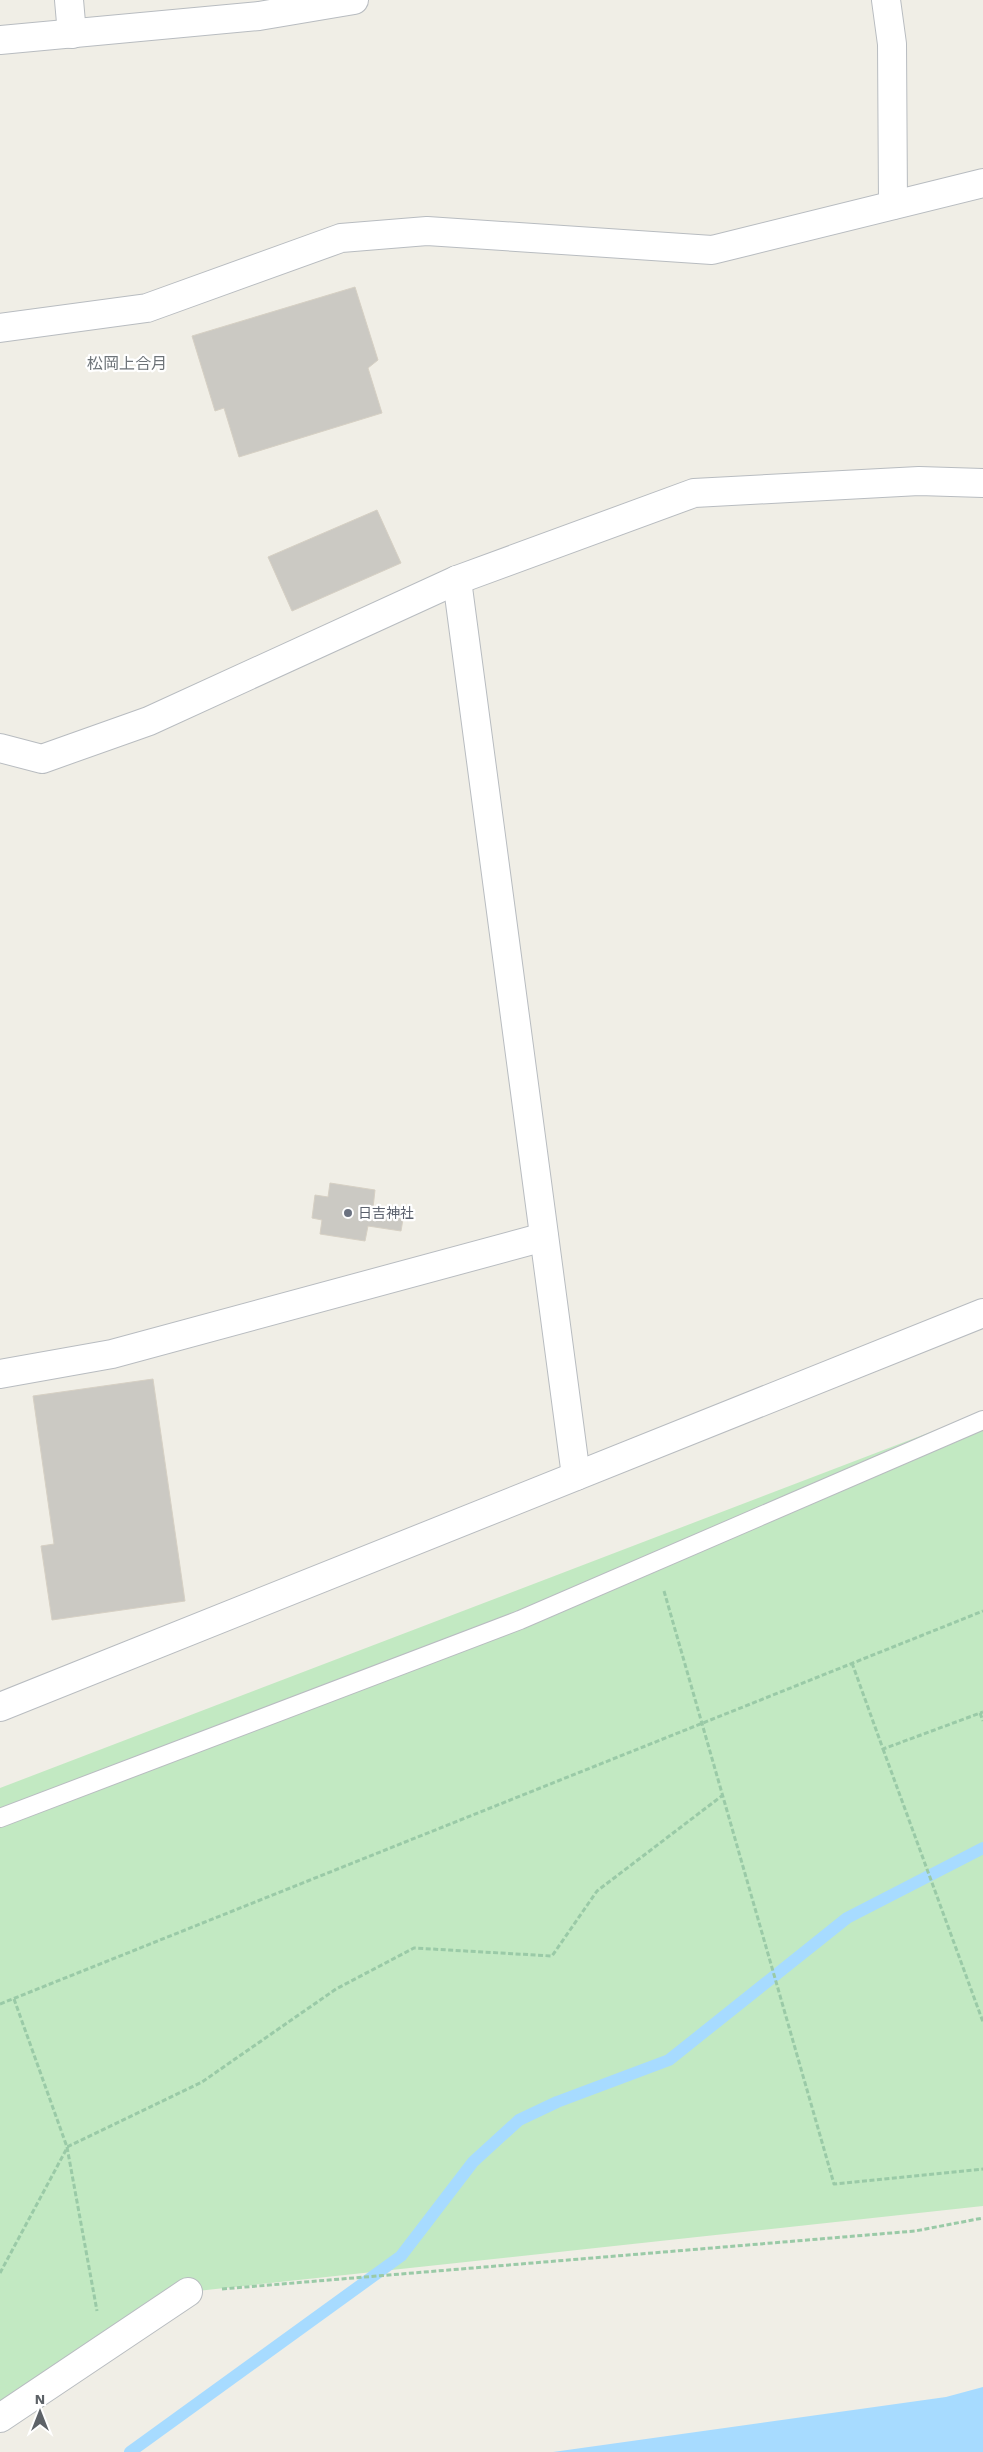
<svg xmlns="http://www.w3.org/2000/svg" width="983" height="2452" viewBox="0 0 983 2452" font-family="'Work Sans','Noto Sans JP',sans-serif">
  <rect width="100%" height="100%" fill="#f0eee6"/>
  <polygon fill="#c2e9c2" points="983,1412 983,2206 188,2292 0,2406 0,1788"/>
  <polygon fill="#a7dbff" points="983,2387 983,2452 553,2452 946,2397"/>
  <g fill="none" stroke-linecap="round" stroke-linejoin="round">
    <polyline stroke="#a7dbff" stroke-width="12" points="130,2452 401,2256 473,2162 519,2120 557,2102 669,2060 847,1918 983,1848"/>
  </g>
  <g fill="#cbc9c3" stroke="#d6d0c4">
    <polygon points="355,287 378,360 368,368 382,413 239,457 224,408 215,411 192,336"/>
    <polygon points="377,510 401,563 292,611 268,557"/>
    <polygon points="330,1183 375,1190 373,1208 404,1213 401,1231 368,1226 365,1241 320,1234 322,1220 312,1218 315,1195 328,1197"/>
    <polygon points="153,1379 185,1601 52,1620 41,1546 54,1544 33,1396"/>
  </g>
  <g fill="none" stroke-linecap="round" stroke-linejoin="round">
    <g stroke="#b8bcc0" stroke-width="20">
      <polyline id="lane" points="0,1818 520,1620 983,1420"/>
    </g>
    <g stroke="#b8bcc0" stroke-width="30">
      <g id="street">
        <polyline points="69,0 72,34"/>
        <polyline points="886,0 892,44 893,205"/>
        <polyline points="0,40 259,16 354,0"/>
        <polyline points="0,328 147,308 341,238 427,231 712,250 983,183"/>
        <polyline points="457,580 576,1476"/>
        <polyline points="0,748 42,759 149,721 457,580 694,493 919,481 983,483"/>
        <polyline points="0,1374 112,1354 544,1237"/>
        <polyline points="0,1707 983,1313"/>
        <polyline points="0,2418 188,2292"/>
      </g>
    </g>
    <g stroke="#9acaa7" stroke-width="3" stroke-dasharray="5 2.5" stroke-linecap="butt">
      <polyline points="664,1591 834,2184 983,2169"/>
      <polyline points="852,1663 883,1749 983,1712"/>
      <polyline points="980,1713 983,1721"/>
      <polyline points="883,1749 983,2022"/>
      <polyline points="14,1999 67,2147 202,2082 336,1989 414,1948 552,1956 597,1891 723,1795"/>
      <polyline points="0,2004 983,1611"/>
      <polyline points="67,2147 97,2311"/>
      <polyline points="0,2273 67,2148"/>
      <polyline points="222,2289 915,2231 983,2218"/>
    </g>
    <use href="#lane" stroke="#fff" stroke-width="18"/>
    <use href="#street" stroke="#fff" stroke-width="28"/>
  </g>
  <circle fill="#6b7280" stroke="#fff" stroke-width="2" cx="348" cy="1213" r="5"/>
  <g text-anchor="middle" stroke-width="4.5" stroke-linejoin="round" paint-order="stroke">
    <g font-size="14" fill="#5b616d" stroke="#fff" text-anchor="start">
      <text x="358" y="1218">日吉神社</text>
    </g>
    <g font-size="16" fill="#6e7479" stroke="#fff">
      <text x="127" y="369">松岡上合月</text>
    </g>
  </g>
  <g transform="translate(40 2412)" stroke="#ffffff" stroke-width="4" paint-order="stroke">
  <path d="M0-4L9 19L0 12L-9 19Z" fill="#5d6267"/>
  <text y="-8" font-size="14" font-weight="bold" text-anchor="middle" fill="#5d6267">N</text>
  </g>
</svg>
